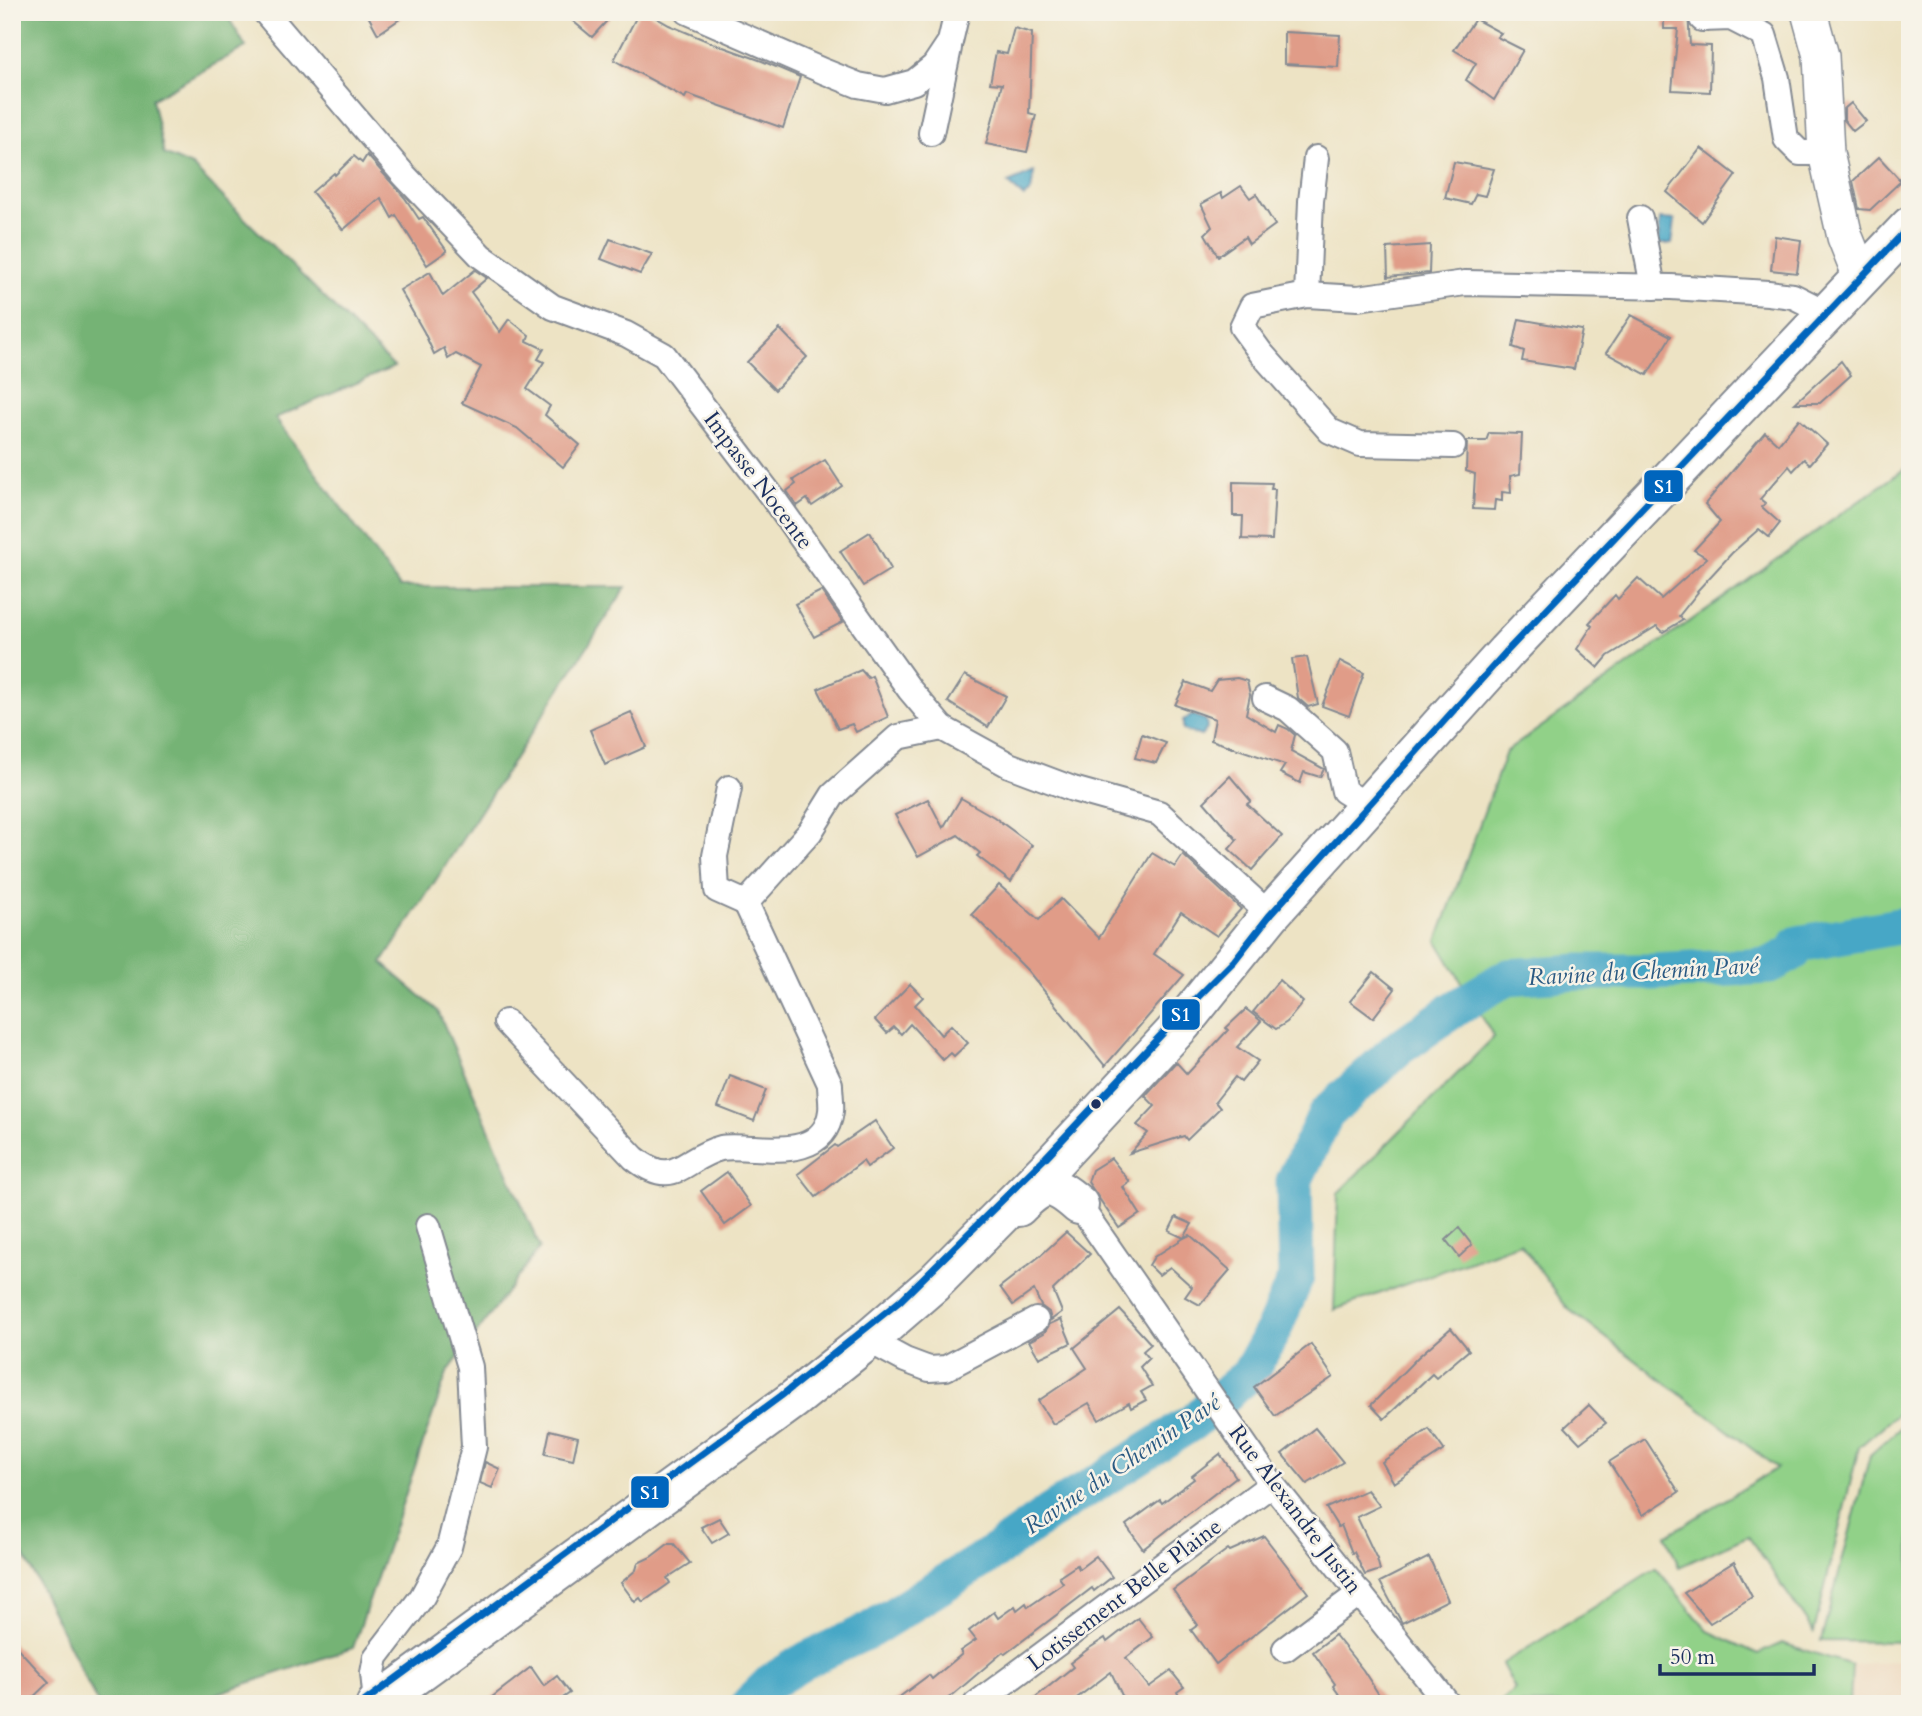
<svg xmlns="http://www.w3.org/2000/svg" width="1922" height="1716" viewBox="0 0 1922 1716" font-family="Cardo,serif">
  <rect width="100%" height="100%" fill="#f7f3e8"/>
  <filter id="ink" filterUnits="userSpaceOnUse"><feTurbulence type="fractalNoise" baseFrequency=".0143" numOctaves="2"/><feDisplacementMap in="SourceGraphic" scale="14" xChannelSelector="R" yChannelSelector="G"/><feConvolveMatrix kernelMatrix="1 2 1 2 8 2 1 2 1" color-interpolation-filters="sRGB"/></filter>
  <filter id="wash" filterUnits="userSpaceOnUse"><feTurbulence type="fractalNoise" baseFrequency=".00686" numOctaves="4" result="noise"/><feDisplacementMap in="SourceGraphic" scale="28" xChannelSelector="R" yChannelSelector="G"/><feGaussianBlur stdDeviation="1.57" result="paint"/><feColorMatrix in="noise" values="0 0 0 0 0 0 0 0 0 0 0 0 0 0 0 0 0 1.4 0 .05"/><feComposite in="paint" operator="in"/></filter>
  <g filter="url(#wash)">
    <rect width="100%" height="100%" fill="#ede3c4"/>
    <polygon fill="#edd7bb" points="1910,1659 1910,1704 1850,1704 1852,1665"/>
    <g fill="#91d188" stroke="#568073" stroke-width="2">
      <polygon points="1910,465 1910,1403 1859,1447 1814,1632 1748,1536 1679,1567 1666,1536 1777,1468 1567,1308 1520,1243 1334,1310 1338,1193 1494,1037 1437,941 1506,752"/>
      <polygon points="1910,1419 1910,1642 1821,1641 1870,1455"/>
      <polygon points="1656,1568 1708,1631 1758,1654 1782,1643 1852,1665 1850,1704 1498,1704 1515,1689 1502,1664"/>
    </g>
    <polygon fill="#74b374" stroke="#487169" stroke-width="2" points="12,12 225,12 246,47 152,99 164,154 192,166 394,367 275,418 400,587 626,587 382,963 438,1011 540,1247 447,1373 353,1648 186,1704 98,1704 12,1531"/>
    <g fill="#46a7c6" stroke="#306b92" stroke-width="2">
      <polygon points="1034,172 1031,191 1024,197 1008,183"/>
      <polygon points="1660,219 1675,220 1672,244 1658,244"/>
      <polygon points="1193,715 1206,720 1207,729 1201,736 1183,730 1183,720"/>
    </g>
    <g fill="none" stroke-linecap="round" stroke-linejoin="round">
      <polyline stroke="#46a7c6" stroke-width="37" points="749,1704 772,1681 808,1659 870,1630 996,1551 1049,1513 1193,1422 1249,1374 1274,1329 1296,1277 1294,1181 1326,1114 1397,1049 1456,1008 1507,977 1579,972 1653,972 1769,966 1794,952 1798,944 1910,924"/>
    </g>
    <g id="blocks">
      <g fill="#e09c88">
        <polygon points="366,12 410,12 378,34"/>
        <polygon points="562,12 615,12 592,37"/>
        <polygon points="639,12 646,12 669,25 712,43 762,61 800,77 783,128 687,94 685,98 614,60"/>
        <polygon points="1664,12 1688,12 1690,45 1711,46 1710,92 1672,90 1678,29 1664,29"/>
        <polygon points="1475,19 1501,33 1497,37 1523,50 1494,100 1466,80 1476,63 1454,50"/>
        <polygon points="1014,28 1032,33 1029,113 1036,115 1027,152 986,144 1002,84 990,83 996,52 1007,54"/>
        <polygon points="1284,32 1340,35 1338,67 1284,64"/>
        <polygon points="1851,103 1866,121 1853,131 1844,120 1844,109"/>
        <polygon points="1701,148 1736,175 1702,222 1667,192"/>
        <polygon points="367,155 405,198 419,219 423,217 447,251 427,265 396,215 392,218 381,198 343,230 312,192 334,173 335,175 354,156 362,163"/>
        <polygon points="1879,157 1901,181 1870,210 1859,209 1853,181"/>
        <polygon points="1454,162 1494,169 1485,196 1476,194 1471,204 1445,198"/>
        <polygon points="1241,186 1250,198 1256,194 1275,225 1249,244 1245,237 1218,256 1205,234 1212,227 1201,204 1221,193 1223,198"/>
        <polygon points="1775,236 1801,240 1797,273 1771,270"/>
        <polygon points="610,239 652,254 640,274 601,259"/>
        <polygon points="1430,245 1429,273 1388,277 1387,248"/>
        <polygon points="475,270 487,278 471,292 500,332 509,319 529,335 527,341 544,349 538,359 544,362 527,389 550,406 545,415 580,445 563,467 517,428 462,403 481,367 456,354 448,359 444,348 434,354 424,332 400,290 430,272 443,296"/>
        <polygon points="1631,315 1671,336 1647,375 1606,353"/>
        <polygon points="1519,319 1582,330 1574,369 1522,361 1524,351 1513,347"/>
        <polygon points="780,329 807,357 775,390 747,362"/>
        <polygon points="1841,361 1851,375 1820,403 1795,403"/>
        <polygon points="1799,419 1827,444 1810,464 1804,459 1793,471 1789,466 1760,499 1765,503 1762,507 1780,523 1769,537 1759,529 1732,553 1697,591 1698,592 1679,616 1683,620 1663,632 1657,626 1608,656 1598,668 1577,649 1592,626 1589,623 1615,595 1618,599 1638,578 1661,599 1707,558 1694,550 1720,522 1705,504 1765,432 1778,444"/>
        <polygon points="1489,433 1522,434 1520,474 1510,476 1511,493 1502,492 1502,501 1495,500 1494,510 1473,509 1475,474 1466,471 1467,441 1486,441"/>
        <polygon points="825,460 842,486 812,506 807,499 797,506 787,491 796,484 793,480"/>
        <polygon points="1233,482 1272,483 1271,489 1275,489 1272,540 1242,539 1243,516 1233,516"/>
        <polygon points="870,532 891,569 863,586 840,551"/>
        <polygon points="821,591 843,622 814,637 795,604"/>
        <polygon points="1307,657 1318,704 1308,707 1298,698 1292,659"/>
        <polygon points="1340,661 1364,673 1349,716 1322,706"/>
        <polygon points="861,670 868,678 872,676 888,717 856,732 852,724 838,729 818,689"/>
        <polygon points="965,675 1006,696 988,727 948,702"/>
        <polygon points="1237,678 1247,681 1250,695 1246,714 1276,732 1279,725 1288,729 1295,735 1291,751 1324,769 1320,777 1304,772 1300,783 1280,773 1285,765 1211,740 1215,719 1175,705 1186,682 1210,691 1217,680"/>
        <polygon points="631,712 646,747 605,765 590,730"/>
        <polygon points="1142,734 1166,743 1156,763 1135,758"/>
        <polygon points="1230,776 1251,801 1247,804 1282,836 1252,870 1229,849 1237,840 1204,802"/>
        <polygon points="961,798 994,817 1032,845 1011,882 977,856 980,853 958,835 918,857 895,815 928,799 943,828"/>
        <polygon points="1152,853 1175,867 1183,855 1241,909 1217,936 1181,912 1154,954 1184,975 1105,1066 1028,971 972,914 999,885 1039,920 1061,899 1099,938"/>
        <polygon points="1374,972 1395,989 1373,1018 1350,1001"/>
        <polygon points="1279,980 1303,1002 1287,1022 1276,1029 1253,1012"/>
        <polygon points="910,984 923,997 915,1005 941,1035 951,1025 968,1043 954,1056 951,1053 943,1060 910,1024 901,1034 894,1027 887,1033 875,1020"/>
        <polygon points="1246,1009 1261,1021 1237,1047 1258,1061 1241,1082 1235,1077 1215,1102 1220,1108 1187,1140 1184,1136 1130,1153 1148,1133 1137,1125 1155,1106 1145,1096 1176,1062 1187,1074 1228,1030 1226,1028"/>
        <polygon points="730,1076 766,1090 754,1121 718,1107"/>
        <polygon points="875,1121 893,1148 867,1167 863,1161 816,1197 798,1174 835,1145 837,1147"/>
        <polygon points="1111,1158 1130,1182 1123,1187 1140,1214 1119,1228 1088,1182 1092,1170"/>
        <polygon points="727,1172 751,1206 725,1225 701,1191"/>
        <polygon points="1176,1217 1192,1224 1184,1238 1190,1235 1230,1270 1200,1305 1185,1297 1192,1287 1170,1267 1159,1275 1149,1265 1154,1257 1184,1238 1169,1231"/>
        <polygon points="1459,1228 1472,1245 1459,1257 1446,1240"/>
        <polygon points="1066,1232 1090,1254 1053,1290 1062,1312 1051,1320 1049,1312 1041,1306 1034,1290 1013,1305 1000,1287 1040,1256"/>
        <polygon points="1120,1310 1151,1344 1143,1351 1149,1358 1140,1367 1152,1386 1141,1392 1146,1400 1131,1408 1129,1403 1099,1420 1089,1403 1053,1424 1038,1401 1087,1368 1074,1348"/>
        <polygon points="1061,1319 1071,1343 1039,1358 1029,1341 1044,1333 1050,1324"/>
        <polygon points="1451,1328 1469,1350 1436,1378 1432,1374 1384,1419 1371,1405 1418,1357"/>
        <polygon points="1311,1344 1333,1377 1275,1416 1254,1387"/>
        <polygon points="1589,1405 1606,1423 1580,1443 1565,1427"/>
        <polygon points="1315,1428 1343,1462 1307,1484 1282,1454"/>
        <polygon points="1429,1429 1444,1450 1394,1483 1382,1462"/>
        <polygon points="550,1430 578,1437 573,1460 545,1454"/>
        <polygon points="1645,1439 1679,1492 1643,1515 1609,1462"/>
        <polygon points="1220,1454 1236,1477 1143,1549 1126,1525 1160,1500 1162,1503 1194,1479 1192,1476"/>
        <polygon points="485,1462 500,1469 492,1488 480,1483"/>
        <polygon points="1367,1490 1380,1506 1357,1517 1377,1559 1380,1570 1365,1575 1354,1552 1352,1553 1341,1525 1338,1527 1326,1508"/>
        <polygon points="719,1518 729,1533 712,1543 701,1527"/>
        <polygon points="1264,1536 1308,1593 1216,1664 1191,1630 1198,1625 1173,1590 1228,1549 1230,1551"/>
        <polygon points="668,1544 674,1544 690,1563 667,1578 670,1583 643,1602 640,1598 635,1602 621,1583 636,1570 638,1563 651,1557"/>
        <polygon points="1096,1556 1112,1577 1094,1591 1092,1588 1005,1654 1003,1652 954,1694 940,1704 890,1704 929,1675 932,1679 962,1654 960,1651 976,1640 969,1631 994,1612 998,1618 1015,1606 1017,1610 1026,1603 1028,1607 1063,1583 1059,1577 1077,1565 1079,1569"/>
        <polygon points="1429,1557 1448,1600 1402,1623 1380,1582"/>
        <polygon points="1734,1562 1752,1597 1710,1623 1684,1593"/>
        <polygon points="1138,1618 1153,1637 1126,1658 1149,1687 1171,1671 1184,1687 1177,1692 1179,1696 1169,1704 1126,1704 1111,1672 1069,1704 1027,1704 1073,1667 1070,1663 1088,1649 1105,1638 1107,1642"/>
        <polygon points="1335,1635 1363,1670 1385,1704 1346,1704 1333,1686 1335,1684 1313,1652"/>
        <polygon points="12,1642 49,1682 26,1704 12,1704"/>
        <polygon points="531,1667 544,1686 557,1676 570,1693 557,1702 558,1704 483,1704"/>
      </g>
    </g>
  </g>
  <g filter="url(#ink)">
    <use href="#blocks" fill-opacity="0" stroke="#848991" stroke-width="2"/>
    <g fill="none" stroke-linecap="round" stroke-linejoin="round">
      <g stroke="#848991" stroke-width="28">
        <g id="street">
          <polyline points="265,12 404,175 481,256 553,307 626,334 664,355 773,498 910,690 942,728 1009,765 1073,789 1159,813 1270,915"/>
          <polyline points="688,12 823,71 858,85 885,90 914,82 934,66 950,42 957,12"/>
          <polyline points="1702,19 1731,18 1764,35 1777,78 1786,139 1800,153 1826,153"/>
          <polyline points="931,133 949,48"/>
          <polyline points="1640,218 1653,287"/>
          <polyline points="1307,295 1311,201 1316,158"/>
          <polyline points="1453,446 1360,444 1330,431 1261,353 1242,327 1252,306 1307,295 1358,298 1465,283 1671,287 1768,293 1793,296 1827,313"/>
          <polyline points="1265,698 1288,709 1335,751 1344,791 1368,806"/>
          <polyline points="729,788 715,856 717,890 746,903 810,832 833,795 898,737 942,728"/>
          <path d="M506,1022L634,1158C675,1191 682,1158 721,1148C731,1146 743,1148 754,1148C784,1150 826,1152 831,1111C832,1103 830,1093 830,1084L746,903"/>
          <polyline points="1079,1205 1272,1484 1448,1704"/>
          <polyline points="868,1340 905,1360 929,1369 946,1368 1036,1320"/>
          <polyline points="1285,1649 1360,1593"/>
          <polyline points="375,1693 373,1673 376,1657 422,1597 449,1547 474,1447 470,1367 428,1226"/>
          <polyline points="976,1704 1272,1484"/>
        </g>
      </g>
      <g stroke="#848991" stroke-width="38">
        <polyline id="secondary" points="1809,12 1821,56 1826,153 1845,237 1861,277"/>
      </g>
      <g stroke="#848991" stroke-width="42">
        <g id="highway">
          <path d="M1018,1207C1044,1182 1051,1181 1079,1205"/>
          <polyline points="376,1704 793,1400 868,1340 934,1283 1051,1165 1182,1024 1270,915 1506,652 1910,226"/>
        </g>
      </g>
      <use href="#street" stroke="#fff" stroke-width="24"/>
      <use href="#secondary" stroke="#fff" stroke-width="35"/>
      <use href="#highway" stroke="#fff" stroke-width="38"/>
      <g stroke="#f7f3e8" stroke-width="12">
        <polyline id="bus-1" points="361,1704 781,1396 900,1301 1046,1157 1179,1016 1234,961 1270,915 1506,652 1910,226"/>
      </g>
      <use href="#bus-1" stroke="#0065bd" stroke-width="7"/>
    </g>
  </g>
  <circle fill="#1b2f5e" stroke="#f7f3e8" stroke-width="2.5" cx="1096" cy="1104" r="6"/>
  <g text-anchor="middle" stroke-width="5" stroke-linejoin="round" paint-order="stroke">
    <g font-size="23" fill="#1b2f5e" stroke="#f7f3e8">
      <text transform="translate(759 480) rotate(53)" y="8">Impasse Nocente</text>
      <text transform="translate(1296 1509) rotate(53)" y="8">Rue Alexandre Justin</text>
      <text transform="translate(1124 1594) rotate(-37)" y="8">Lotissement Belle Plaine</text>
    </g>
    <g font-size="24" font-style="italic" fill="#2a5982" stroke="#f7f3e8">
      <text transform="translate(1643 971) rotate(-3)" y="8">Ravine du Chemin Pavé</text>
      <text transform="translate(1122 1464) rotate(-34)" y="8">Ravine du Chemin Pavé</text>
    </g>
  </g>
  <g stroke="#f7f3e8" stroke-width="2.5">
    <rect x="1643" y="469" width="41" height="34" rx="7" fill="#0065bd"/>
    <rect x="1161" y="998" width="40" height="33" rx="7" fill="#0065bd"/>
    <rect x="630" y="1475" width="40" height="34" rx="7" fill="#0065bd"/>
  </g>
  <g font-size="19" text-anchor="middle" font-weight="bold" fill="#fff">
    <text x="1664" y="493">S1</text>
    <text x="1181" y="1021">S1</text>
    <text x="650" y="1499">S1</text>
  </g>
  <rect width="1922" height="1716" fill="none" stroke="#f7f3e8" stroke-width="42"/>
  <path d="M1660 1664v10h154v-10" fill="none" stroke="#1b2f5e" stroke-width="3.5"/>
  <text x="1670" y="1664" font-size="21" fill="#1b2f5e" stroke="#f7f3e8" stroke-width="5" paint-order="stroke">50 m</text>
</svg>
